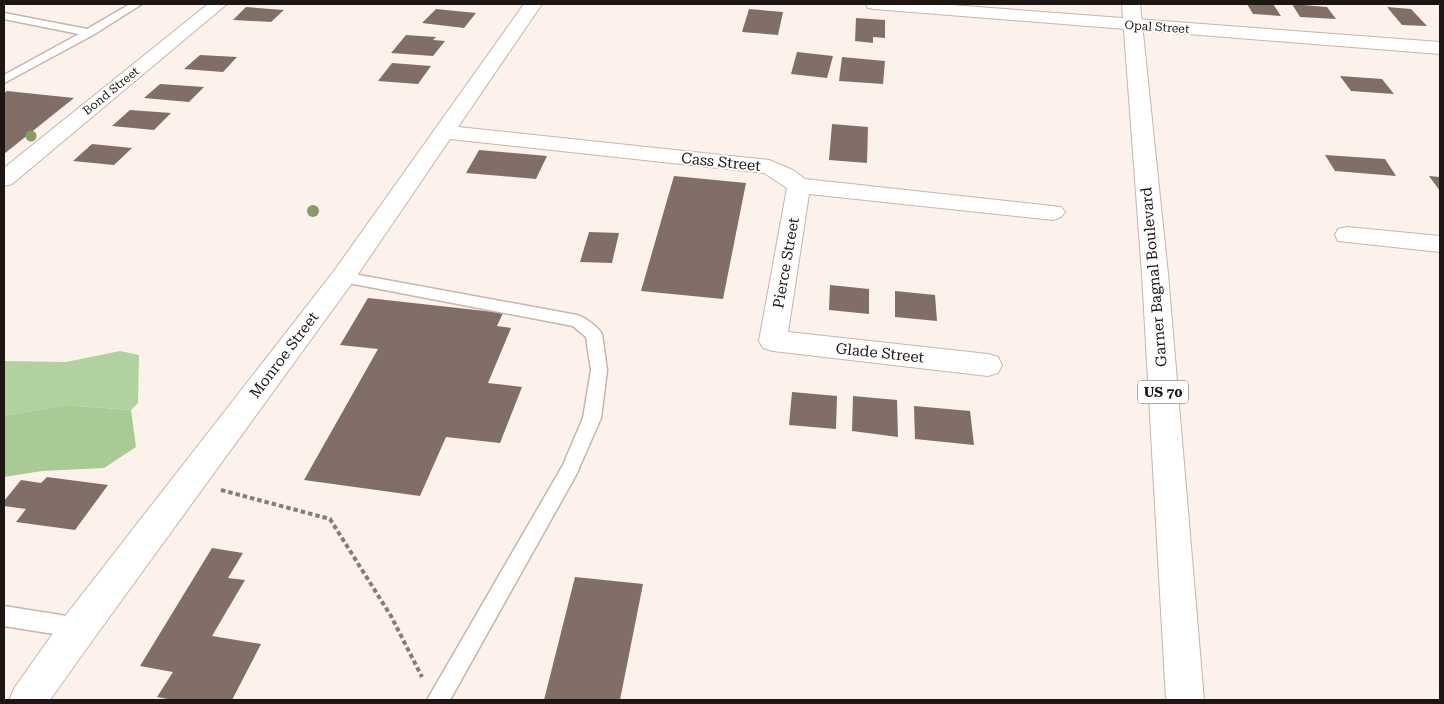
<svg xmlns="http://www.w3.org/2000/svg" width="1444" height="704" viewBox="0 0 1444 704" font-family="'Roboto Serif',serif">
  <rect width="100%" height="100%" fill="#fdf1eb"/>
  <polygon fill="#b2d1a0" points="120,351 139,355 138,403 131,410 65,405 4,416 4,361 66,362"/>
  <polygon fill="#a9ca94" points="65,405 131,410 136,447 104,468 42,471 4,477 4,416"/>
  <g fill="#816f67">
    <polygon points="1247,4 1273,4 1281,16 1253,14"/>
    <polygon points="1292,4 1327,7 1336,19 1300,17"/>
    <polygon points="246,7 284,10 271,22 233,20"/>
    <polygon points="1387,7 1411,9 1427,26 1402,25"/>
    <polygon points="436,9 476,13 464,28 422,23"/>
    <polygon points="749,9 783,12 778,35 742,32"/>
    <polygon points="856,18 885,20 885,38 873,37 873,43 855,41"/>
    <polygon points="406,35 436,37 433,40 445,41 433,56 391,53"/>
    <polygon points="797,52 833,56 827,78 791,74"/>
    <polygon points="200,55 237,57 223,72 184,69"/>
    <polygon points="842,57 885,61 883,84 839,81"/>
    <polygon points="392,63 431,66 418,84 378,81"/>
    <polygon points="1340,76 1382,79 1394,94 1351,91"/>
    <polygon points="160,84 204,87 189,102 144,98"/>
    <polygon points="7,91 74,98 4,154 4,93"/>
    <polygon points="130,110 171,113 154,130 112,126"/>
    <polygon points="832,124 868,127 867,163 829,160"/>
    <polygon points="92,144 132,148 114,165 73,161"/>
    <polygon points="479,150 547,156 536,179 466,173"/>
    <polygon points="1325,155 1385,159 1396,176 1335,171"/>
    <polygon points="674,176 746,183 723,299 641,291"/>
    <polygon points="1429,176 1440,177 1440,191"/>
    <polygon points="589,232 619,233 612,263 580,262"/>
    <polygon points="830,285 869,289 869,314 829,310"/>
    <polygon points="895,291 935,295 937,321 895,317"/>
    <polygon points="368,298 503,313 497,326 511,328 488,383 522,387 500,443 446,437 420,496 304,480 378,349 340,345"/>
    <polygon points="792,392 837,396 836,429 789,425"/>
    <polygon points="853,396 897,400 898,437 852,431"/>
    <polygon points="914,406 970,411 974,445 915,439"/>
    <polygon points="47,477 108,485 75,530 16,522 26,509 4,506 4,501 21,480 41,483"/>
    <polygon points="212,548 243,553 228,578 245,580 212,636 261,644 232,700 173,700 157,697 173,672 140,666"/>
    <polygon points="575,577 643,584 620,700 544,700"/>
  </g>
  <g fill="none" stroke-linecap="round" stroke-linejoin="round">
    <g stroke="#c8b4ac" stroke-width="3">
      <g id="lane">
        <polygon points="130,4 142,4 93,35 4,83 4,75 79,34 4,19 4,13 87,29"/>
        <path d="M343,272L577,315C586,318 597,326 602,334L607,370L601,418L576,475L450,700H427L563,465L583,418L591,370L586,337L573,326L338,281L336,277L338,273Z"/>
        <polygon points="4,606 79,618 86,621 90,628 86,635 79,638 4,626"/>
      </g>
    </g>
    <g stroke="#c8b4ac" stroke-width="2">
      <g id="street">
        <polygon points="208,4 227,4 12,184 4,186 4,168"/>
        <polygon points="524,4 542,4 458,127 769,160 793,170 805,179 1061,207 1065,212 1061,217 1053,220 809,194 788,332 988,354 998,357 1002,365 998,373 988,376 773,351 763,348 759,341 787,188 764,173 450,139 352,283 92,641 50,700 9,700 15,687 66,615 334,271"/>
        <polygon points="866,4 938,4 1440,42 1440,54 874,9 868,8"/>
        <polygon points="1347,227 1440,236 1440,252 1338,241 1335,235 1338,229"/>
      </g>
    </g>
    <g stroke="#c8b4ac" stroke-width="2">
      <polygon id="highway" points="1122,4 1140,4 1168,274 1204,700 1166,700 1142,274"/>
    </g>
    <polyline stroke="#857c78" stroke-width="4" stroke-dasharray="4.5 3" stroke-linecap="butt" points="221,490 330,519 391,616 422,677"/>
    <use href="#lane" fill="#fff" fill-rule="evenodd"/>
    <use href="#street" fill="#fff" fill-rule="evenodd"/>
    <use href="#highway" fill="#fff" fill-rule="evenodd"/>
  </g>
  <g fill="#8a9a6a">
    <circle cx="31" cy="136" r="5.5"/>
    <circle cx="313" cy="211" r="6"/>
  </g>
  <g text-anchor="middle" stroke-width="4" stroke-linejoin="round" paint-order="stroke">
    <g font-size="12" fill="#1d1613" stroke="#fff">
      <text transform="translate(1157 27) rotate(4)" y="4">Opal Street</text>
      <text transform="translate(111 91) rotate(-39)" y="4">Bond Street</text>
    </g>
    <rect fill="#fff" stroke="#615c5a" stroke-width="1" x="1138" y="380.5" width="50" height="23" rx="4"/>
    <g font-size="14" font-weight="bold" fill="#1d1613">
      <text x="1163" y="397">US 70</text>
    </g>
    <g font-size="15" fill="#1d1613" stroke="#fff">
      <text transform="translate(721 162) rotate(6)" y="5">Cass Street</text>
      <text transform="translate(786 263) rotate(-80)" y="5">Pierce Street</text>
      <text transform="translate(1154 277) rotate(-95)" y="5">Garner Bagnal Boulevard</text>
      <text transform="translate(880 353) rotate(6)" y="5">Glade Street</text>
      <text transform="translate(284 355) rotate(-53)" y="5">Monroe Street</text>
    </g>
  </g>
  <rect width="1444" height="704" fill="none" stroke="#1d1613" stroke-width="10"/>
</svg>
